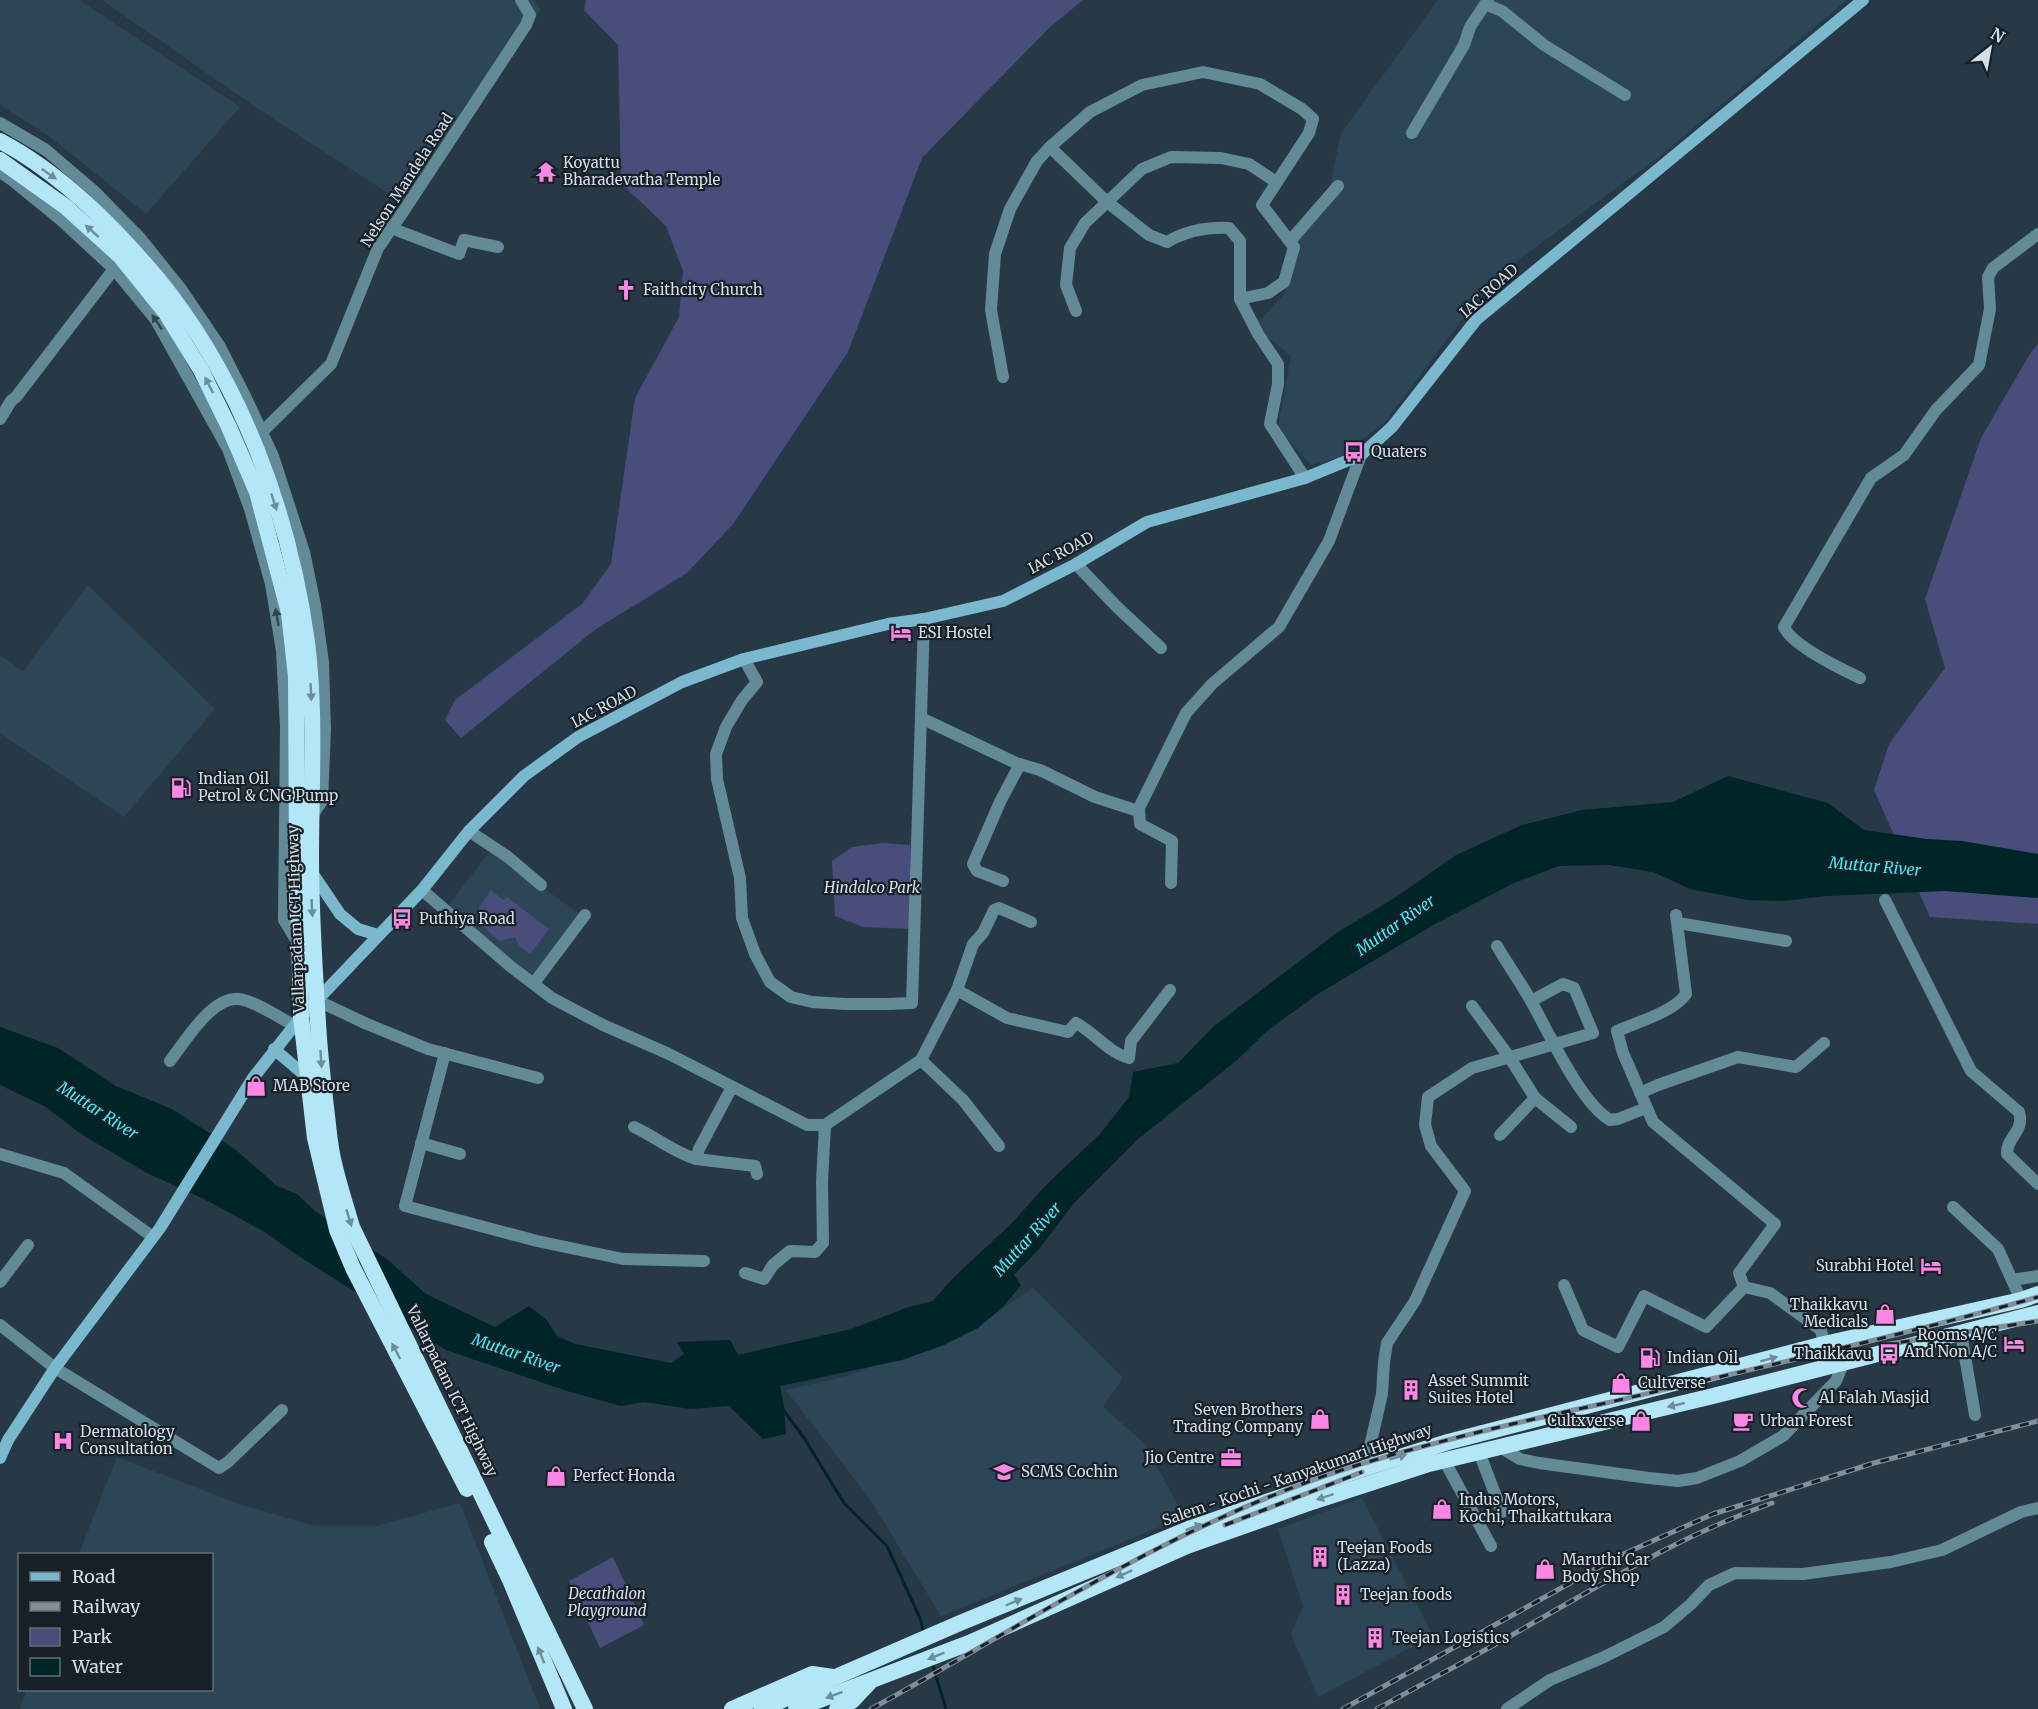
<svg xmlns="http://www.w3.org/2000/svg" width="2038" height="1709" viewBox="0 0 2038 1709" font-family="Merriweather,serif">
  <rect width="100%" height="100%" fill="#273947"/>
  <g fill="#2d4657">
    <polygon points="0,0 79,0 240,107 146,214 49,136 0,105"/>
    <polygon points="102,0 534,0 541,10 408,206 263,112"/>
    <polygon points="1438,0 1847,0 1660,156 1514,263 1470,309 1386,421 1339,458 1311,465 1278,428 1291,356 1255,326 1285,293 1291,245 1326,207 1341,133"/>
    <polygon points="88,585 215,709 124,817 0,733 0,657 1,656 23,671"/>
    <polygon points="490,851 580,914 533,979 447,907"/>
    <polygon points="1033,1288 1123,1378 1103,1407 1145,1444 1184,1517 941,1616 870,1499 786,1390 848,1376 984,1321"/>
    <polygon points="117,1457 236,1503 314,1526 377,1526 460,1503 540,1709 20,1709 27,1690 212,1690 212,1554 79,1554"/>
    <polygon points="1362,1498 1433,1636 1318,1697 1291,1634 1303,1606 1278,1529"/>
  </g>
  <g fill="#484d7b">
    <polygon points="586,0 1083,0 1049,28 922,158 848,352 733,524 687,573 596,629 461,738 445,720 455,700 582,604 611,564 635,398 679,317 683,271 666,226 621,183 618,45 584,10"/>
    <polygon points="2038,343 2038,924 1930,917 1874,790 1889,744 1945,668 1925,599 1981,438 2028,357"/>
    <polygon points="883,843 910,845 912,929 863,927 835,916 832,861 852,847"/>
    <polygon points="491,890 503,900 507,897 549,929 530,954 520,947 515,937 499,941 484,927 487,916 478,909"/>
    <polygon points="613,1557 644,1625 600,1648 569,1581"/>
  </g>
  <polygon fill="#002528" points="1728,776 1828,803 1864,830 1927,839 1962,841 2038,854 2038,898 1945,891 1827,896 1784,901 1748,900 1690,889 1653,872 1609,865 1559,866 1514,883 1435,924 1318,994 1267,1031 1236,1061 1138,1139 1075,1202 1039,1249 1014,1275 1021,1285 1003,1307 978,1328 944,1345 902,1360 780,1386 784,1406 786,1434 763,1439 729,1406 690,1409 644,1402 621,1406 567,1391 446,1350 297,1255 263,1231 204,1199 147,1173 81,1134 46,1107 0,1085 0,1027 58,1048 116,1086 172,1109 236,1150 277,1186 297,1194 315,1211 388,1260 426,1294 495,1327 529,1306 546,1319 557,1336 575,1344 671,1363 684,1354 677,1342 730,1340 738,1355 851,1329 909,1307 933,1301 953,1278 1012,1223 1048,1183 1100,1134 1129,1097 1133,1072 1178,1063 1214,1026 1338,932 1399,895 1456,855 1522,825 1582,810 1673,802"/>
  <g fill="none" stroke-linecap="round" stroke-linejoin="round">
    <g stroke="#002528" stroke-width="3">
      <polyline points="782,1408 804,1438 844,1503 887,1546 920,1618 924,1634"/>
      <polyline points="932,1663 946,1709"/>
    </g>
    <g stroke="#638a97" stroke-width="12">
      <polyline points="1487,5 1502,11 1544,45 1625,95"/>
      <polyline points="0,123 46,150 94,191 140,238 181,289 219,345 246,398 273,456 304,552 315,605 323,662 325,730 322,801 312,816"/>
      <polyline points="1412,133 1464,45 1470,27 1488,0"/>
      <path d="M1050,147L1106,201L1149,235L1167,242C1186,231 1207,227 1229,228L1240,241V299L1258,334L1278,364V384L1270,424L1305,478"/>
      <polyline points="0,172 12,180 60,219 114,269 156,320 228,449 250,509 271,584 282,651 286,727 284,920 298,943"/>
      <polyline points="391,228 459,254 464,240 498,247"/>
      <polyline points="1290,241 1338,186"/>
      <polyline points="1076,311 1066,285 1070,248 1085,223 1142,169 1171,157 1221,158 1249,164 1276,182"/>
      <polyline points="1003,377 991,310 995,254 1010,209 1037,161 1050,147 1090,112 1142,85 1203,72 1260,84 1302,109 1313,119 1309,133 1262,205 1294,247 1284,282 1268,293 1240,299"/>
      <polyline points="0,419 11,401 16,397 114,269"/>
      <polyline points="261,433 331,364 378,248 405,209 526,25 530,15 521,0"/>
      <polyline points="1076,564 1117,607 1161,648"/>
      <polyline points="744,659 757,682 742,700 726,727 716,754 717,779 740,878 742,918 755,954 770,982 791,997 812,1002 845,1004 888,1004 912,1003 924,619"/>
      <path d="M1860,678C1841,669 1792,645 1784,627L1871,478L1904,455L1936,410L1979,365L1990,309L1988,277L1993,268L2038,234"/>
      <polyline points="921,718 1016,763 1040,770 1095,797 1138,811"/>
      <polyline points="469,831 508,857 541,885"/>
      <polyline points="1003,881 977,871 973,864 1000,802 1020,764"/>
      <polyline points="1171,883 1172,841 1140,824 1139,808 1186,713 1212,684 1279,627 1329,541 1361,455"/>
      <polyline points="422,890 510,966 552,998 603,1025 669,1054 807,1125 825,1125 921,1060 957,990 973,944 983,933 994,910 999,908 1031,922"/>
      <path d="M1885,900L1971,1071L2019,1112C2025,1132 2006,1137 2007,1154L2038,1184"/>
      <path d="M1676,915L1686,994C1674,1012 1637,1022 1617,1031L1623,1053L1653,1122L1775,1224L1739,1273L1744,1287L1770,1293L1821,1330L1824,1344"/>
      <polyline points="1678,923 1786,941"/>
      <path d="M1497,946C1508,965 1521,983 1531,1001C1549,1033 1580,1102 1610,1120L1618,1119L1646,1108"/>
      <polyline points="534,983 585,915"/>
      <path d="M957,990L1007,1018L1068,1032L1076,1023C1095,1033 1109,1053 1129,1058L1131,1041L1170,990"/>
      <polyline points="316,1000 367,1024 428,1049 538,1078"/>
      <polyline points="1472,1006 1510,1058 1535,1098 1571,1127"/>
      <polyline points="445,1053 405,1206 537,1241 623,1259 704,1261"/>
      <polyline points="921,1060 963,1100 999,1146"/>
      <path d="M170,1061C185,1042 211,997 238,999C254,1000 279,1018 294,1025"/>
      <polyline points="732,1087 699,1149 696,1159 755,1166 757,1174"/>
      <polyline points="1640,1093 1658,1085 1738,1057 1796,1067 1824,1043"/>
      <path d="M634,1127C656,1137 673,1152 696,1159"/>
      <polyline points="1500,1135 1535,1098"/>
      <polyline points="421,1143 460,1154"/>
      <polyline points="0,1154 64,1173 153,1237"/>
      <polyline points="1953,1207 1998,1249 2021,1300"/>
      <polyline points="745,1273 764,1279 773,1265 790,1251 815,1252 823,1243 822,1182 825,1125"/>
      <polyline points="2012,1280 2038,1276"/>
      <polyline points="0,1282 28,1245"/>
      <polyline points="1564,1285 1583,1330 1618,1347 1644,1296 1706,1327 1744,1287"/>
      <polyline points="0,1325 55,1368 219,1468 228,1462 282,1410"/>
      <polyline points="1961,1333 1975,1415"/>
      <polyline points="1500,1447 1520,1459 1539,1463 1649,1478 1678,1481 1697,1478 1740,1461 1783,1436 1836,1381 1843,1364"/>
      <polyline points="1479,1452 1502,1512"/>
      <polyline points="1444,1460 1491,1546"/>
      <polyline points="1365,1468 1382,1394 1384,1362 1387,1343 1415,1301 1465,1191 1431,1146 1425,1125 1428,1097 1472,1068 1593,1033 1574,988 1563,984 1531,1001"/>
      <polyline points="1507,1709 1550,1680 1604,1657 1664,1627 1691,1604 1709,1585 1735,1573 1803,1574 1891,1562 1942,1550 2021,1512 2038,1508"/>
    </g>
    <g stroke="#79b8cd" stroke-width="12">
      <polyline points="311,871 340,914 358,929 378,935"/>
      <polyline points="274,1049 308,1078"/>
      <polyline points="0,1458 8,1440 55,1368 160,1228 253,1078 301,1017 422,890 469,831 524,776 578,737 682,682 744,659 888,624 924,619 1003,601 1076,564 1147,522 1305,478 1361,455 1392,427 1476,320 1863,0"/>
    </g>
    <g stroke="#b3e6f6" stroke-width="16">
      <path d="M0,141C61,173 114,227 158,279C241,381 289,512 307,642C316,713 311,786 311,858C311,918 315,978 319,1038C321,1064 324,1090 327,1116C329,1132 330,1148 334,1163C339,1185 346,1206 352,1227L585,1709"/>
      <polyline points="0,160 66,207 120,256 166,313 201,370 229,427 257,492 289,613 296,677 297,854 301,1017 315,1138 337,1230 353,1268 467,1489"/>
      <polyline points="492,1542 510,1580 564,1709"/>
      <polyline points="732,1709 812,1674 833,1677"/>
      <polyline points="762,1709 960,1623 1191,1528 1365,1468 1448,1442 1824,1344 2021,1300 2038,1294"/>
      <polyline points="796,1709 969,1643 1187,1546 1306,1504 1429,1464 1713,1396 2038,1313"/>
      <polyline points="837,1709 852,1701 869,1683"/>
    </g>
    <g stroke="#808f9a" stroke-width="5">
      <g id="rail">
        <polyline points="1883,1345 2038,1321"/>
        <polyline points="1225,1525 1362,1472"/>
        <path d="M871,1709C1026,1624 1175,1524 1345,1469C1431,1442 1518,1422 1606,1403C1750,1370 1896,1337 2038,1297"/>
        <polyline points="1343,1709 1619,1556 1713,1514 1874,1463 2038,1421"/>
        <path d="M1377,1709C1429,1680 1481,1653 1533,1623C1612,1578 1685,1534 1772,1503"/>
      </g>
    </g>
    <use href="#rail" stroke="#172026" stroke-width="3" stroke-dasharray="9" stroke-linecap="butt"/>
  </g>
  <defs><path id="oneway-solid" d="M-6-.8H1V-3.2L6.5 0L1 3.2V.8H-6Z" transform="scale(1.5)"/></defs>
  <g fill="#6d8d98">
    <use href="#oneway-solid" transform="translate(49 174) rotate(35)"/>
    <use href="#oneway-solid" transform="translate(92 231) rotate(-138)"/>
    <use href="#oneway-solid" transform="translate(209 385) rotate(-117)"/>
    <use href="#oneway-solid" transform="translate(274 502) rotate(72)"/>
    <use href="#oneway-solid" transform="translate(311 692) rotate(87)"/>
    <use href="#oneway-solid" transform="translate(312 908) rotate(87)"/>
    <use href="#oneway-solid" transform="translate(321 1059) rotate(86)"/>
    <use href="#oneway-solid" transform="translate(349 1218) rotate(73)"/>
    <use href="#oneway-solid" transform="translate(396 1351) rotate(-118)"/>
    <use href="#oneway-solid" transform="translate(1769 1359) rotate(-15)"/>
    <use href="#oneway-solid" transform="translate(1676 1405) rotate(167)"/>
    <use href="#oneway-solid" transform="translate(1398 1457) rotate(-17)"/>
    <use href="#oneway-solid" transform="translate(1325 1497) rotate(162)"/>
    <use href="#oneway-solid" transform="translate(1194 1527) rotate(-20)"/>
    <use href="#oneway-solid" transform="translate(1124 1574) rotate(156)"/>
    <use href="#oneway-solid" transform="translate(1014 1602) rotate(-23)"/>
    <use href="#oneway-solid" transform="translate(541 1655) rotate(-112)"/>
    <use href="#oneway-solid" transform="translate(936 1656) rotate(158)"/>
    <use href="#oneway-solid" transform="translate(834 1695) rotate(159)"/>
  </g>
  <g fill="#32454e">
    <use href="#oneway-solid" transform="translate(157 322) rotate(-124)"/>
    <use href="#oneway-solid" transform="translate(277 617) rotate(-100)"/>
  </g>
  <defs>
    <g id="temple-bare" transform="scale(1.62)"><path d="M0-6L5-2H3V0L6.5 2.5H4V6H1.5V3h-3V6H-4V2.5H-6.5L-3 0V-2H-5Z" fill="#fb86e5" stroke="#172026" stroke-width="2.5" paint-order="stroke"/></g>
    <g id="church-bare" transform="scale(1.62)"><path d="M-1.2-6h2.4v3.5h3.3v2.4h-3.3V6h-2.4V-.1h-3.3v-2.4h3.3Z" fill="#fb86e5" stroke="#172026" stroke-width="2.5" paint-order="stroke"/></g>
    <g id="bus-bare" transform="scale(1.62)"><path d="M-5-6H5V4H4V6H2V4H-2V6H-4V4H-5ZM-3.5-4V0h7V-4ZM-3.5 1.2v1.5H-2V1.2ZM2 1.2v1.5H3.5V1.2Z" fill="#fb86e5" stroke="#172026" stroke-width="2.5" paint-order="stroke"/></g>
    <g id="hotel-bare" transform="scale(1.62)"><path d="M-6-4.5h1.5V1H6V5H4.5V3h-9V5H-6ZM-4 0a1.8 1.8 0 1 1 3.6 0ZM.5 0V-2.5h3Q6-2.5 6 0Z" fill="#fb86e5" stroke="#172026" stroke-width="2.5" paint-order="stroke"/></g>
    <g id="fuel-bare" transform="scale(1.62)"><path d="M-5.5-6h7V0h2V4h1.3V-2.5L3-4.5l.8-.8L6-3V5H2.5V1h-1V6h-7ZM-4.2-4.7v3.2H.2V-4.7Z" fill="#fb86e5" stroke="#172026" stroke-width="2.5" paint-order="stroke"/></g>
    <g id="shop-bare" transform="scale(1.62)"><path d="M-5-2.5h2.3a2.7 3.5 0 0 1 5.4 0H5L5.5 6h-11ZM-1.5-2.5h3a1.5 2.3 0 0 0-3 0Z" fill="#fb86e5" stroke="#172026" stroke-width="2.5" paint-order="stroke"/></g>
    <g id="building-bare" transform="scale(1.62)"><path d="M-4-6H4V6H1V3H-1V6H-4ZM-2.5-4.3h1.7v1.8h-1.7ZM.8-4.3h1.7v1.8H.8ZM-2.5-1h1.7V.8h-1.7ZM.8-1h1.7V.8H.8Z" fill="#fb86e5" stroke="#172026" stroke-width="2.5" paint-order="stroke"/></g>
    <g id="mosque-bare" transform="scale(1.62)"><path d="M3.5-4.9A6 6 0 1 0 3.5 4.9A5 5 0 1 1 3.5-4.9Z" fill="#fb86e5" stroke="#172026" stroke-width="2.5" paint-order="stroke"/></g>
    <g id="cafe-bare" transform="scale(1.62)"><path d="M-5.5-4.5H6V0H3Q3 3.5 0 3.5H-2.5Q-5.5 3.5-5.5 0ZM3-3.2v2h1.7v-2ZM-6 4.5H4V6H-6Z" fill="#fb86e5" stroke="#172026" stroke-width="2.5" paint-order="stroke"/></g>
    <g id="hospital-bare" transform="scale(1.62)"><path d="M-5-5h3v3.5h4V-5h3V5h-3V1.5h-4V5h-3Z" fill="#fb86e5" stroke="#172026" stroke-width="2.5" paint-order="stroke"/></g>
    <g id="office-bare" transform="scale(1.62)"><path d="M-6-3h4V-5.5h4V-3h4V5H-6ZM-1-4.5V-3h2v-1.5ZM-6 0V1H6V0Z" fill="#fb86e5" stroke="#172026" stroke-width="2.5" paint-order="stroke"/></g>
    <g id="university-bare" transform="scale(1.62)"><path d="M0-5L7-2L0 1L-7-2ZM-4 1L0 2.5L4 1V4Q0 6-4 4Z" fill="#fb86e5" stroke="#172026" stroke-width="2.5" paint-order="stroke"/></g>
  </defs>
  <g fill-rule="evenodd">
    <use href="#temple-bare" x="546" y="172"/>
    <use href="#church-bare" x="626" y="290"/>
    <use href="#bus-bare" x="1354" y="452"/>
    <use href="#hotel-bare" x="901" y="633"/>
    <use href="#fuel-bare" x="181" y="788"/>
    <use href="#bus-bare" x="402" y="919"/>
    <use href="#shop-bare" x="256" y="1086"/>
    <use href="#hotel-bare" x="1931" y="1266"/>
    <use href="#shop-bare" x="1885" y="1314"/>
    <use href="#hotel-bare" x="2014" y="1344"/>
    <use href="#bus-bare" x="1889" y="1354"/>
    <use href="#fuel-bare" x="1650" y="1358"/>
    <use href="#shop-bare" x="1621" y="1383"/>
    <use href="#building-bare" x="1411" y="1390"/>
    <use href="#mosque-bare" x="1802" y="1398"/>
    <use href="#shop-bare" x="1320" y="1419"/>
    <use href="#shop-bare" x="1641" y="1421"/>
    <use href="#cafe-bare" x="1743" y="1421"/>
    <use href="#hospital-bare" x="63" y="1441"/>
    <use href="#office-bare" x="1231" y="1458"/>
    <use href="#university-bare" x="1004" y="1472"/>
    <use href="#shop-bare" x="556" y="1476"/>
    <use href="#shop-bare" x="1442" y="1509"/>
    <use href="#building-bare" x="1320" y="1557"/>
    <use href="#shop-bare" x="1545" y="1569"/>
    <use href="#building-bare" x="1343" y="1595"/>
    <use href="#building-bare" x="1375" y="1638"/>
  </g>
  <g text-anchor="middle" stroke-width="4.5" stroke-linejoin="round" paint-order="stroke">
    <g font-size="15" fill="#d3dee7" stroke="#172026" text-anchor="start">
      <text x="563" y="168">Koyattu<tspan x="563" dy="17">Bharadevatha Temple</tspan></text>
      <text x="643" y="295">Faithcity Church</text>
      <text x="1371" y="457">Quaters</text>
      <text x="918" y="638">ESI Hostel</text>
      <text x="198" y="784">Indian Oil<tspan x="198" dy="17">Petrol &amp; CNG Pump</tspan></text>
      <text x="419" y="924">Puthiya Road</text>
      <text x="273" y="1091">MAB Store</text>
      <text x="1914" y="1271" text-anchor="end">Surabhi Hotel</text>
      <text x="1868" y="1310" text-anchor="end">Thaikkavu<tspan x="1868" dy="17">Medicals</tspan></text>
      <text x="1997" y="1340" text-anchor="end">Rooms A/C<tspan x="1997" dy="17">And Non A/C</tspan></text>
      <text x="1872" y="1359" text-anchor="end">Thaikkavu</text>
      <text x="1667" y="1363">Indian Oil</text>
      <text x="1428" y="1386">Asset Summit<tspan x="1428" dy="17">Suites Hotel</tspan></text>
      <text x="1638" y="1388">Cultverse</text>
      <text x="1819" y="1403">Al Falah Masjid</text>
      <text x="1303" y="1415" text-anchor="end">Seven Brothers<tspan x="1303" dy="17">Trading Company</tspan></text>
      <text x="1624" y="1426" text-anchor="end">Cultxverse</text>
      <text x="1760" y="1426">Urban Forest</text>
      <text x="80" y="1437">Dermatology<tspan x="80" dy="17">Consultation</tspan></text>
      <text x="1214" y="1463" text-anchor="end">Jio Centre</text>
      <text x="1021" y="1477">SCMS Cochin</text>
      <text x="573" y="1481">Perfect Honda</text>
      <text x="1459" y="1505">Indus Motors,<tspan x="1459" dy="17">Kochi, Thaikattukara</tspan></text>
      <text x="1337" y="1553">Teejan Foods<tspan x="1337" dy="17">(Lazza)</tspan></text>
      <text x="1562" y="1565">Maruthi Car<tspan x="1562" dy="17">Body Shop</tspan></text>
      <text x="1360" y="1600">Teejan foods</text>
      <text x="1392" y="1643">Teejan Logistics</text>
    </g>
    <g font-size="15" fill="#d3dee7" stroke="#172026">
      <text transform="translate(407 180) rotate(-57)" y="5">Nelson Mandela Road</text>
      <text transform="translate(1489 291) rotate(-42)" y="5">IAC ROAD</text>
      <text transform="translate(1061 553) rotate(-28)" y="5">IAC ROAD</text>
      <text transform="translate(604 707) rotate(-28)" y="5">IAC ROAD</text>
      <text transform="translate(296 919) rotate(-92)" y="5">Vallarpadam ICT Highway</text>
      <text transform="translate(452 1391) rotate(64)" y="5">Vallarpadam ICT Highway</text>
      <text transform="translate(1297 1475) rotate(-19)" y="5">Salem - Kochi - Kanyakumari Highway</text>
    </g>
    <g font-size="15" font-style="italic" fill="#dcdff3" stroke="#172026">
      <text x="872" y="893">Hindalco Park</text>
      <text x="607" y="1599">Decathalon<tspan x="607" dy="17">Playground</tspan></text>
    </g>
    <g font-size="16" font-style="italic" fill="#41eef9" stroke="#172026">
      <text transform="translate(1875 866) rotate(5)" y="6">Muttar River</text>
      <text transform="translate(1395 925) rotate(-35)" y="6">Muttar River</text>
      <text transform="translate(98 1110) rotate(33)" y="6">Muttar River</text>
      <text transform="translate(1027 1239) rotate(-48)" y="6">Muttar River</text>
      <text transform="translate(516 1353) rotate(19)" y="6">Muttar River</text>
    </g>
  </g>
  <rect x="18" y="1553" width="195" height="138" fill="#172026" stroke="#626c73" stroke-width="1.5"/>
  <rect x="30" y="1572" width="30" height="9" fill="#79b8cd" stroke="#626c73" stroke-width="1.5"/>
  <text x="72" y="1583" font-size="18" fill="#d3dee7">Road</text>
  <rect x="30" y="1602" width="30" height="9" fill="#808f9a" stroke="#626c73" stroke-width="1.5"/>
  <text x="72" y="1613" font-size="18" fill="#d3dee7">Railway</text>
  <rect x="30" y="1628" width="30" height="18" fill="#484d7b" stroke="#626c73" stroke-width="1.5"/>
  <text x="72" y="1643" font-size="18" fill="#d3dee7">Park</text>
  <rect x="30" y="1658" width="30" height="18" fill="#002528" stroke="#626c73" stroke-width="1.5"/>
  <text x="72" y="1673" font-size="18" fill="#d3dee7">Water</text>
  <g transform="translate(1990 48) rotate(31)" stroke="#172026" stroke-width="4.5" paint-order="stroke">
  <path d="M0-4.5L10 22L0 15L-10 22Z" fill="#d3dee7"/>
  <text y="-9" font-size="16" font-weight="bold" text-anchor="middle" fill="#d3dee7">N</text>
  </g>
</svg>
